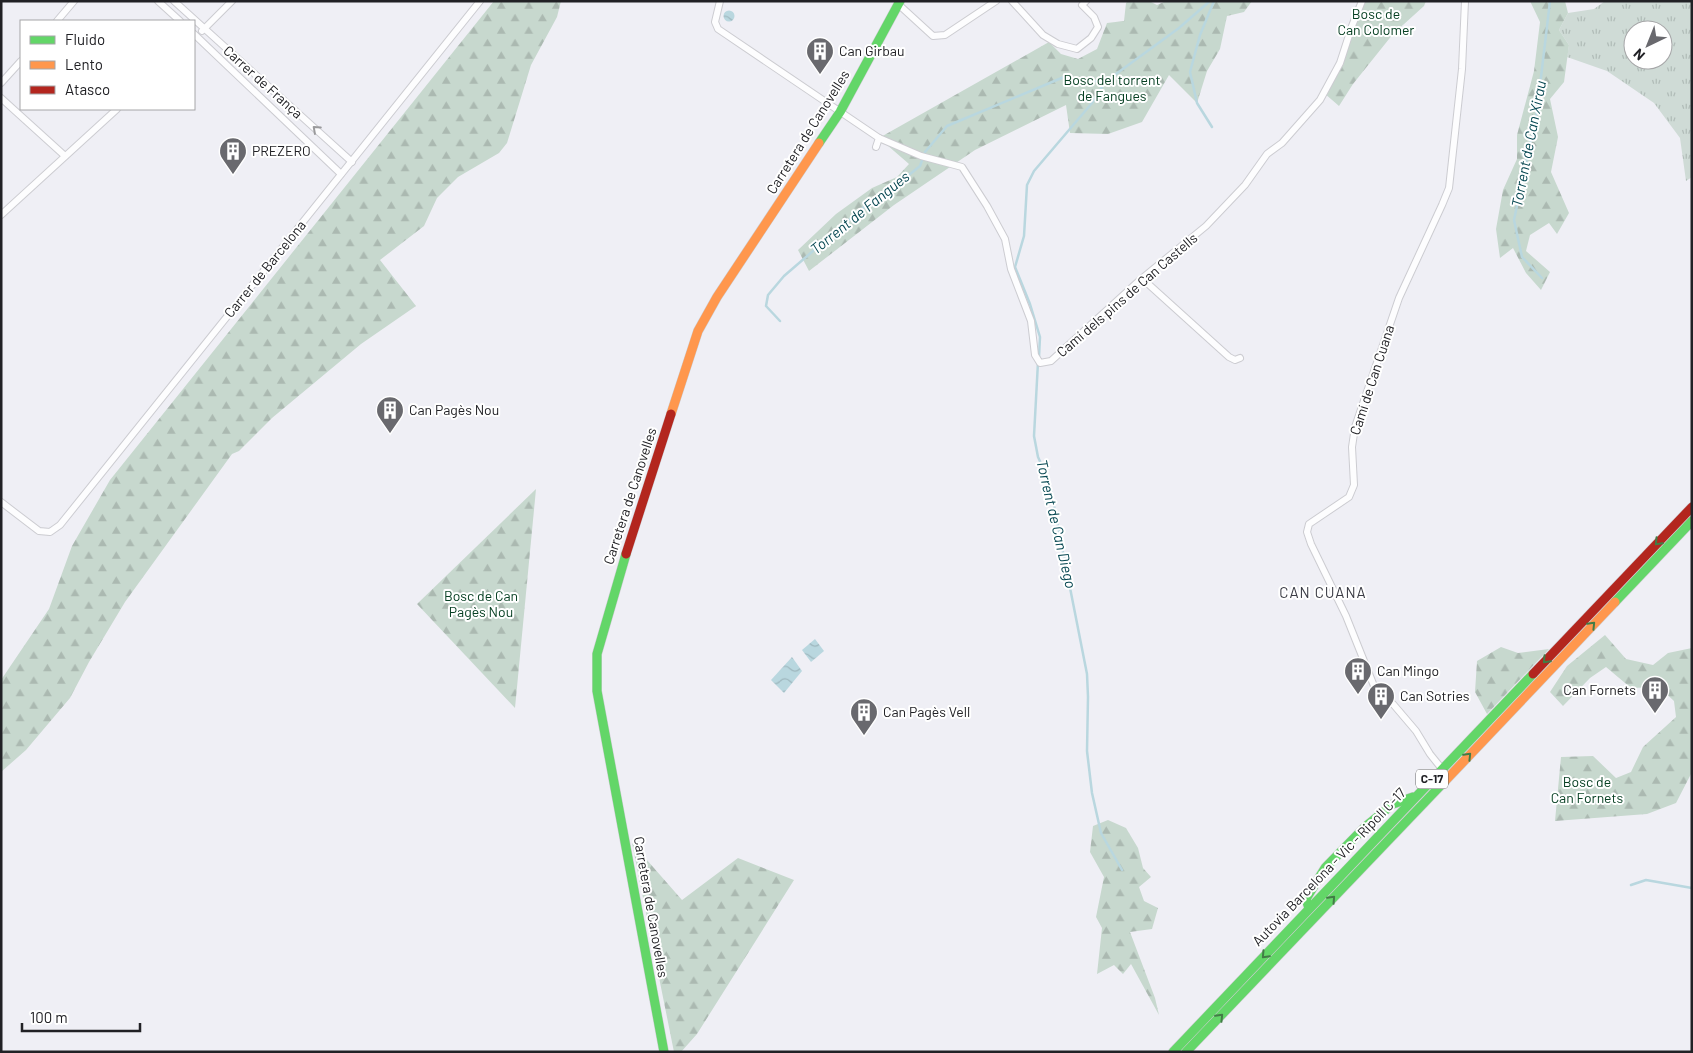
<svg xmlns="http://www.w3.org/2000/svg" width="1693" height="1053" viewBox="0 0 1693 1053" font-family="Barlow,sans-serif">
  <defs>
    <pattern id="grass-tufts" width="24" height="20" patternUnits="userSpaceOnUse" patternTransform="scale(1.25)"><rect width="24" height="20" fill="#cfdbd6"/><path d="M3 7l-1-3M5 7V3M7 7l1-3M15 17l-1-3M17 17v-4M19 17l1-3" fill="none" stroke="#b1bcb8"/></pattern>
    <pattern id="forest-firs" width="22" height="20" patternUnits="userSpaceOnUse" patternTransform="scale(1.25)"><rect width="22" height="20" fill="#c7d8ce"/><path d="M5 1l3.5 6h-7zM16 11l3.5 6h-7z" fill="#abb9b1"/></pattern>
    <pattern id="water-waves" width="16" height="10" patternUnits="userSpaceOnUse" patternTransform="scale(1.25)"><rect width="16" height="10" fill="#b9d7df"/><path d="M0 5q4-4 8 0t8 0" fill="none" stroke="#9fb8bf"/></pattern>
  </defs>
  <rect width="100%" height="100%" fill="#efeff5"/>
  <path fill="url(#grass-tufts)" fill-rule="evenodd" d="M1605,1H1692V177L1686,181L1680,138L1654,103L1607,71L1567,57L1569,45L1559,30L1568,13L1594,9ZM1633,30H1663V60H1633Z"/>
  <g fill="url(#forest-firs)">
    <polygon points="494,1 561,1 557,17 531,65 507,143 499,153 458,177 437,198 424,226 380,260 416,306 361,344 272,418 239,451 232,454 125,602 89,662 70,698 26,750 1,772 1,680 49,609 72,546 110,480"/>
    <polygon points="1128,1 1149,1 1157,5 1166,1 1252,1 1244,12 1227,16 1220,49 1207,71 1197,103 1169,75 1142,122 1108,134 1070,133 1066,105 975,150 894,205 809,271 798,250 836,214 872,188 897,177 909,164 879,138 1049,42 1061,54 1078,59 1097,49 1107,23 1124,21 1126,3"/>
    <polygon points="1362,1 1426,1 1424,6 1393,34 1353,84 1339,106 1324,93"/>
    <polygon points="1530,1 1565,1 1568,13 1559,30 1569,45 1564,82 1550,99 1558,137 1551,172 1569,213 1557,234 1549,223 1530,235 1526,251 1550,272 1541,290 1526,273 1513,248 1500,258 1496,229 1503,190 1517,159 1517,135 1534,71 1540,22"/>
    <polygon points="536,489 515,708 417,604"/>
    <polygon points="1605,635 1626,659 1653,665 1668,653 1692,648 1692,772 1676,803 1647,814 1555,821 1561,757 1593,756 1616,778 1631,772 1643,747 1676,717 1674,701 1659,687 1631,688 1606,667 1590,678 1563,706 1550,692 1567,666"/>
    <polygon points="1501,647 1518,653 1549,649 1487,714 1475,692 1477,661"/>
    <polygon points="1108,820 1126,828 1138,848 1143,868 1151,877 1139,887 1144,901 1158,908 1152,929 1130,932 1155,998 1159,1015 1131,964 1123,974 1114,965 1097,974 1102,928 1096,917 1104,877 1090,852 1093,826"/>
    <polygon points="632,843 682,900 738,858 794,880 697,1034 681,1052 674,1052"/>
  </g>
  <g fill="url(#water-waves)">
    <circle cx="729" cy="16" r="5.5"/>
    <polygon points="815,639 824,651 811,662 802,650"/>
    <polygon points="792,657 802,671 784,693 771,680"/>
  </g>
  <g fill="none" stroke-linecap="round" stroke-linejoin="round">
    <g stroke="#b9d7df" stroke-width="2.5">
      <polyline points="1212,127 1197,103 1190,72 1200,35 1214,1"/>
      <polyline points="1542,278 1522,257 1514,220 1537,111 1550,1"/>
      <polyline points="780,321 766,306 768,295 784,276 864,207 894,187 920,166 925,152 947,126 1064,77 1105,82 1179,28 1210,1"/>
      <polyline points="1039,357 1040,337 1030,304 1015,267 1024,236 1027,185 1034,171 1092,103 1105,82"/>
      <polyline points="1038,362 1034,436 1038,457 1049,481 1087,674 1088,697 1087,751 1092,793 1101,833 1122,870"/>
      <polyline points="1631,885 1646,880 1692,888"/>
    </g>
    <g stroke="#ccccd1" stroke-width="8">
      <g id="street">
        <polyline points="158,1 180,21"/>
        <polyline points="174,1 352,162"/>
        <polyline points="720,1 715,22 718,29 879,138 876,147"/>
        <polyline points="1012,1 1043,35 1058,44 1077,49 1091,38 1098,27 1094,17 1082,5 1086,1"/>
        <polyline points="898,4 933,36 945,35 996,1"/>
        <polyline points="57,21 74,1"/>
        <polyline points="202,31 232,1"/>
        <polyline points="194,34 341,174"/>
        <polyline points="1,83 21,61"/>
        <polyline points="1,98 65,156"/>
        <polyline points="879,138 921,156 962,167 987,206 1005,239 1011,269 1031,321 1035,355 1040,363 1051,361 1140,280 1206,226 1245,185 1267,154 1282,143 1320,100 1340,63 1352,26 1362,1"/>
        <polyline points="1,215 117,109"/>
        <polyline points="1140,280 1146,282 1229,357 1235,360 1240,358"/>
        <polyline points="1,502 39,531 50,532 60,525 480,1"/>
        <polyline points="1442,769 1430,754 1416,731 1393,704 1383,700 1374,686 1346,616 1311,544 1307,532 1309,524 1349,497 1354,485 1352,447 1355,427 1399,298 1442,205 1449,188 1462,69 1465,1"/>
      </g>
    </g>
    <g stroke="#ccccd1" stroke-width="10">
      <g id="fast">
        <polyline points="819,143 840,112 900,1"/>
        <polyline points="626,554 597,654 597,691 664,1052"/>
        <polyline points="1615,602 1692,521"/>
        <polyline points="1309,908 1306,899 1325,868 1365,827 1393,804 1413,797"/>
        <polyline points="1173,1052 1533,674"/>
        <polyline points="1186,1052 1445,781"/>
      </g>
    </g>
    <g stroke="#ccccd1" stroke-width="10">
      <g id="slow">
        <polyline points="671,414 698,331 717,297 819,143"/>
        <polyline points="1445,781 1615,602"/>
      </g>
    </g>
    <g stroke="#ccccd1" stroke-width="10">
      <g id="jam">
        <polyline points="626,554 671,414"/>
        <polyline points="1533,674 1692,507"/>
      </g>
    </g>
    <use href="#street" stroke="#fdfdfe" stroke-width="6"/>
    <use href="#fast" stroke="#63d668" stroke-width="9"/>
    <use href="#slow" stroke="#ff974d" stroke-width="9"/>
    <use href="#jam" stroke="#b3261e" stroke-width="9"/>
  </g>
  <defs><path id="oneway-chevron" d="M-2-3.5L2.5 0L-2 3.5" fill="none" stroke-width="1.6" stroke-linecap="round" stroke-linejoin="round" transform="scale(1.25)"/></defs>
  <use stroke="#9a9a9c" href="#oneway-chevron" transform="translate(316 129) rotate(-138)"/>
  <g stroke="#427c46">
    <use href="#oneway-chevron" transform="translate(1658 542) rotate(134)"/>
    <use href="#oneway-chevron" transform="translate(1592 625) rotate(-46)"/>
    <use href="#oneway-chevron" transform="translate(1546 660) rotate(134)"/>
    <use href="#oneway-chevron" transform="translate(1468 756) rotate(-46)"/>
    <use href="#oneway-chevron" transform="translate(1332 899) rotate(-47)"/>
    <use href="#oneway-chevron" transform="translate(1265 955) rotate(133)"/>
    <use href="#oneway-chevron" transform="translate(1220 1017) rotate(-46)"/>
  </g>
  <defs>
    <g id="building-pin" transform="scale(1.4375)"><path d="M0 17L-7.5 6A9.5 9.5 0 1 1 7.5 6Z" fill="#69696e" stroke="#fff"/><path d="M-4-6H4V6H1V3H-1V6H-4ZM-2.5-4.3h1.7v1.8h-1.7ZM.8-4.3h1.7v1.8H.8ZM-2.5-1h1.7V.8h-1.7ZM.8-1h1.7V.8H.8Z" fill="#fff"/></g>
  </defs>
  <g fill-rule="evenodd">
    <use href="#building-pin" x="820" y="51"/>
    <use href="#building-pin" x="233" y="151"/>
    <use href="#building-pin" x="390" y="410"/>
    <use href="#building-pin" x="1358" y="671"/>
    <use href="#building-pin" x="1655" y="690"/>
    <use href="#building-pin" x="1381" y="696"/>
    <use href="#building-pin" x="864" y="712"/>
  </g>
  <g text-anchor="middle" stroke-width="4" stroke-linejoin="round" paint-order="stroke">
    <rect fill="#fff" stroke="#646466" stroke-width="1" x="1416" y="769.5" width="32" height="19" rx="4"/>
    <g font-size="12" font-weight="bold" fill="#212125">
      <text x="1432" y="783">C-17</text>
    </g>
    <g font-size="14" fill="#074023" stroke="#fff">
      <text x="1376" y="19">Bosc de<tspan x="1376" dy="16">Can Colomer</tspan></text>
      <text x="1112" y="85">Bosc del torrent<tspan x="1112" dy="16">de Fangues</tspan></text>
      <text x="481" y="601">Bosc de Can<tspan x="481" dy="16">Pagès Nou</tspan></text>
      <text x="1587" y="787">Bosc de<tspan x="1587" dy="16">Can Fornets</tspan></text>
    </g>
    <g font-size="14" fill="#212125" stroke="#fff" text-anchor="start">
      <text x="839" y="56">Can Girbau</text>
      <text x="252" y="156">PREZERO</text>
      <text x="409" y="415">Can Pagès Nou</text>
      <text x="1377" y="676">Can Mingo</text>
      <text x="1636" y="695" text-anchor="end">Can Fornets</text>
      <text x="1400" y="701">Can Sotries</text>
      <text x="883" y="717">Can Pagès Vell</text>
    </g>
    <g font-size="14" fill="#212125" stroke="#fff">
      <text transform="translate(263 82) rotate(42)" y="5">Carrer de França</text>
      <text transform="translate(808 132) rotate(-58)" y="5">Carretera de Canovelles</text>
      <text transform="translate(265 269) rotate(-51)" y="5">Carrer de Barcelona</text>
      <text transform="translate(1127 295) rotate(-41)" y="5">Camí dels pins de Can Castells</text>
      <text transform="translate(1372 380) rotate(-72)" y="5">Camí de Can Cuana</text>
      <text transform="translate(630 496) rotate(-72)" y="5">Carretera de Canovelles</text>
      <text transform="translate(1329 867) rotate(-46)" y="5">Autovia Barcelona - Vic - Ripoll C-17</text>
      <text transform="translate(651 907) rotate(80)" y="5">Carretera de Canovelles</text>
    </g>
    <g font-size="15" font-style="italic" fill="#064751" stroke="#fff">
      <text transform="translate(1529 144) rotate(-79)" y="5">Torrent de Can Xirau</text>
      <text transform="translate(860 213) rotate(-39)" y="5">Torrent de Fangues</text>
      <text transform="translate(1056 524) rotate(77)" y="5">Torrent de Can Diego</text>
    </g>
    <g font-size="15" letter-spacing="1" fill="#3b3c45" stroke="#fff">
      <text x="1323" y="598">CAN CUANA</text>
    </g>
  </g>
  <rect width="1693" height="1053" fill="none" stroke="#212125" stroke-width="5"/>
  <rect x="20" y="20" width="175" height="90" fill="#ffffff" stroke="#a6a6a8"/>
  <rect x="30" y="36" width="25" height="8" fill="#63d668" stroke="#a6a6a8"/>
  <text x="65" y="45" font-size="15" fill="#212125">Fluido</text>
  <rect x="30" y="61" width="25" height="8" fill="#ff974d" stroke="#a6a6a8"/>
  <text x="65" y="70" font-size="15" fill="#212125">Lento</text>
  <rect x="30" y="86" width="25" height="8" fill="#b3261e" stroke="#a6a6a8"/>
  <text x="65" y="95" font-size="15" fill="#212125">Atasco</text>
  <g transform="translate(1648 45) rotate(223)"><circle r="24" fill="#ffffff" stroke="#a6a6a8"/>
  <path d="M0-4L9 19L0 12L-9 19Z" fill="#69696e"/>
  <text y="-8" font-size="14" font-weight="bold" text-anchor="middle" fill="#212125">N</text>
  </g>
  <path d="M22 1023v8h118v-8" fill="none" stroke="#212125" stroke-width="2.5"/>
  <text x="30" y="1023" font-size="15" fill="#212125" stroke="#ffffff" stroke-width="4" paint-order="stroke">100 m</text>
</svg>
